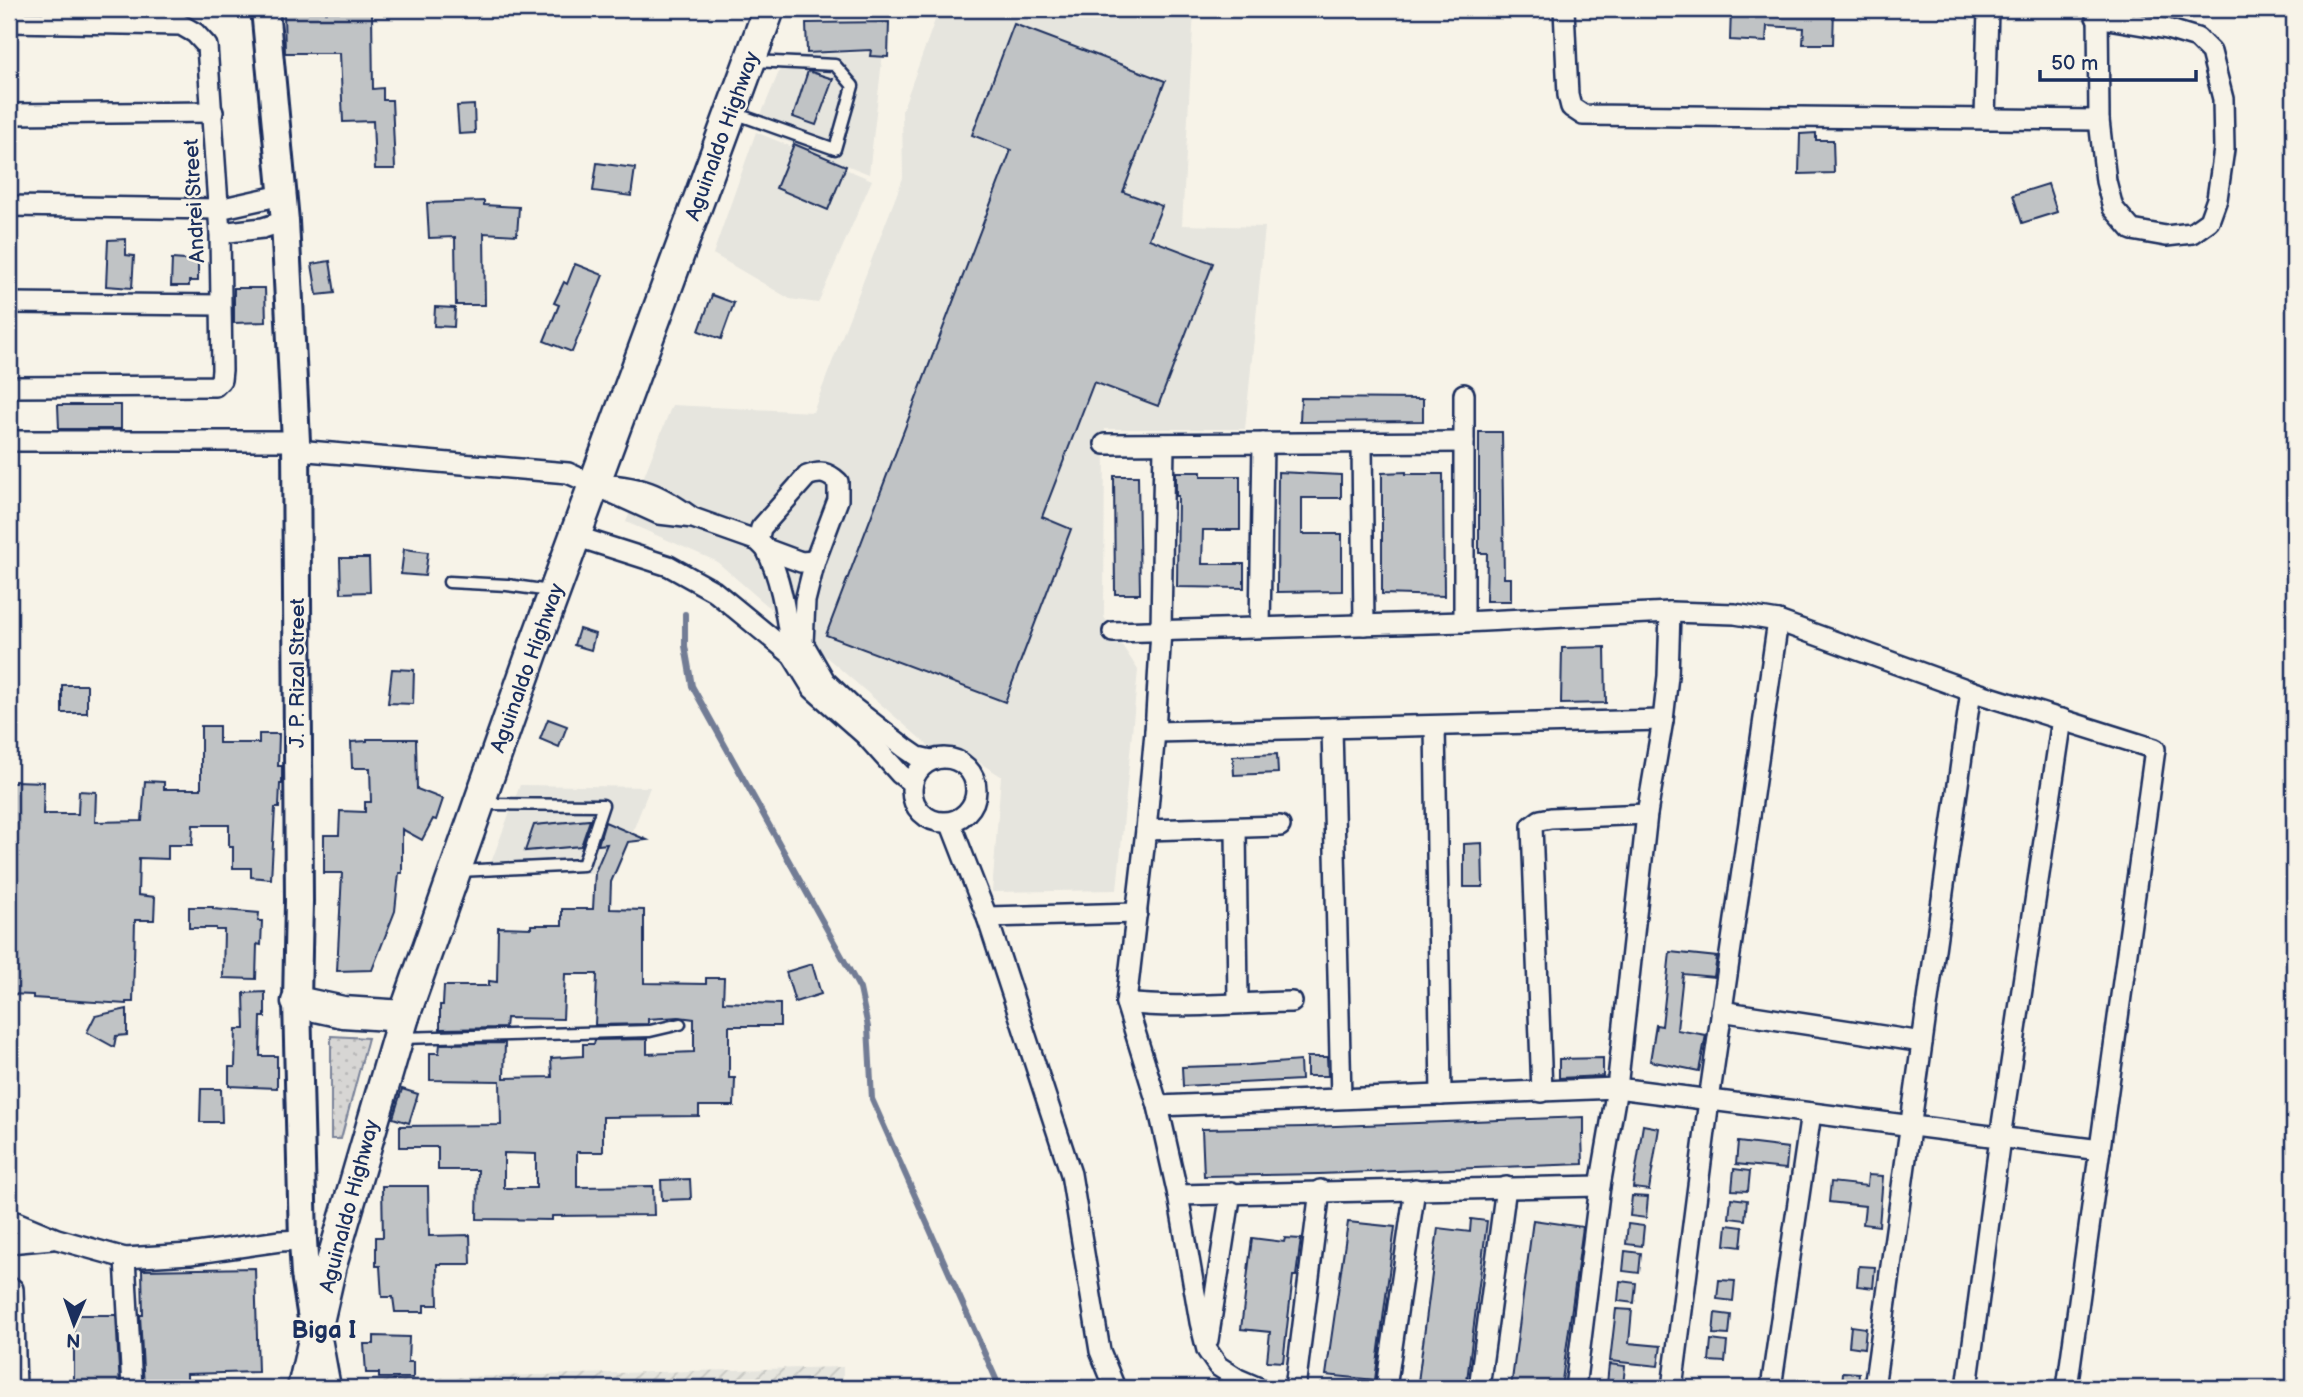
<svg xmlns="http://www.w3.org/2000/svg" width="2303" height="1397" viewBox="0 0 2303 1397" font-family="'Balsamiq Sans',sans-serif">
  <defs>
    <pattern id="industrial-furrows" width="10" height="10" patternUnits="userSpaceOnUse" patternTransform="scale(1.75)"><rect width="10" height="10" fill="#e6e5de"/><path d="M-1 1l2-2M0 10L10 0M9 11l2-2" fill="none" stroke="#c5c5c1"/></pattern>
    <pattern id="park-dots" width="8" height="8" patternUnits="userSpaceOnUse" patternTransform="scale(1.75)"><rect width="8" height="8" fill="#d7d6d4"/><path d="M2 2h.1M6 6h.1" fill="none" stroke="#b8b8b8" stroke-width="1.8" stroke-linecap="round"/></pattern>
  </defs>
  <rect width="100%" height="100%" fill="#f7f3e8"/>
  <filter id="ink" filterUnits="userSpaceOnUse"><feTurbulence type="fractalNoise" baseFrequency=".0143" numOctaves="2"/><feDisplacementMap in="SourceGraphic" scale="14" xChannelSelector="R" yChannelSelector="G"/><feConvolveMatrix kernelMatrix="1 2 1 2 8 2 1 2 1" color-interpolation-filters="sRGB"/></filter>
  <g filter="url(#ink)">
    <g fill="#e6e5de">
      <polygon points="939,9 1184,9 1194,11 1182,225 1265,227 1245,429 1105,429 1104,617 1138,670 1117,890 992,892 1001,776 954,747 931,748 716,561 626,522 672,405 813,412 903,178 902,111"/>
      <polygon points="883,52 869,174 755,129 786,55"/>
      <polygon points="756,132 872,180 818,303 790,299 713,254"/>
      <polygon points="520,785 650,787 617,872 486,876"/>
    </g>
    <polygon fill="url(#industrial-furrows)" points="843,1367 843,1388 351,1388 352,1380"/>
    <polygon fill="url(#park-dots)" stroke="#798299" stroke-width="2" points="331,1036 368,1038 341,1139 331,1139"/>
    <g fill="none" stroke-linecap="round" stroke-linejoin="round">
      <polyline stroke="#727c95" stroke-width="6" points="685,614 685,646 692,686 860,989 868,1027 872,1099 1000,1388"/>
    </g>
    <g fill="#c0c3c5" stroke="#1b2f5e" stroke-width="2" fill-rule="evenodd">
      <polygon points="1731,9 1834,9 1833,44 1803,44 1804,28 1767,26 1766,42 1730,40"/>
      <polygon points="284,12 372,12 373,89 383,88 383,100 392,100 395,169 375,169 373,121 343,122 340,53 285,53"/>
      <polygon points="889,22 888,57 870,56 871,50 807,53 806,23"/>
      <polygon points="1014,24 1165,81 1123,192 1162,206 1149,239 1213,263 1158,406 1094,382 1042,517 1071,529 1005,702 826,635 1011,150 972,135"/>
      <polygon points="808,71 833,79 816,125 793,117"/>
      <polygon points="474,105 475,133 459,134 457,106"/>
      <polygon points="1816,133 1816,140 1833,140 1834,173 1799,174 1800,134"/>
      <polygon points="794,144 846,166 828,210 776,188"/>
      <polygon points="597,163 635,168 631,196 593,191"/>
      <polygon points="2048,184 2057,212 2022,223 2013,195"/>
      <polygon points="484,201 484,205 519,207 517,235 484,233 485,305 456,305 455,237 429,238 427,203"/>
      <polygon points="126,239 126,255 134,256 132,288 106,286 108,240"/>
      <polygon points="172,259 198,261 198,281 189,281 189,286 171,286"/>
      <polygon points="330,261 335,293 317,295 312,264"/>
      <polygon points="575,264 603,275 572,352 544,341 559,305 554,303 564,282 567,284"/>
      <polygon points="234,288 265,288 266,322 234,323"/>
      <polygon points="712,295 734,303 721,339 699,331"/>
      <polygon points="435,307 455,308 454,327 434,326"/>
      <polygon points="1301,398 1423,399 1423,421 1300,422"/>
      <polygon points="58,405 121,405 121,429 59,429"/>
      <polygon points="1479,432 1502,432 1504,578 1511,578 1511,601 1486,601 1487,553 1479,553"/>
      <polygon points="1176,472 1201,472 1201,476 1240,476 1240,530 1203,530 1202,564 1244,564 1244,588 1177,587 1178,496 1176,496"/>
      <polygon points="1278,472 1341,475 1341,498 1302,498 1302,534 1342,534 1342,591 1277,592"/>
      <polygon points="1406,472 1406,474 1443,474 1444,596 1382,594 1382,473"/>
      <polygon points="1114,476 1138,476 1140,594 1115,594"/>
      <polygon points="404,549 428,552 425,576 401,574"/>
      <polygon points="340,558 369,558 370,592 341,593"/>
      <polygon points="579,629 595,634 591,650 574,645"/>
      <polygon points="1605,647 1606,703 1561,704 1562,648"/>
      <polygon points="392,669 414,670 413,704 388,703"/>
      <rect x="62" y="685" width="25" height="28"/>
      <polygon points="548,719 567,726 559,747 540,739"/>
      <polygon points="201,726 219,726 219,743 259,743 259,734 279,734 278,766 282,766 282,784 280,784 279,808 275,808 271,879 251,877 251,868 233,868 233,847 229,847 229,825 193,825 192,845 168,845 168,859 139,858 138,895 155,897 154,920 135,920 133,1002 126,1002 126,1004 33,998 33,995 9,994 9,912 16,913 17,877 13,877 14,865 9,865 9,783 15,783 15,781 44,782 43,814 78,814 79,791 96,792 95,822 142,821 145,781 164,782 164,789 201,789"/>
      <polygon points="367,739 416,739 417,789 443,799 436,820 433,819 422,840 402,829 402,873 399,873 395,911 372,970 337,971 342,873 324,873 324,835 339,835 340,811 365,812 365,802 371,802 370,768 352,768 351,742 367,741"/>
      <polygon points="1277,754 1278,773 1234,775 1233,756"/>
      <polygon points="590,820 581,846 525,851 534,825"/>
      <path d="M605,822L647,840L628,842L611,882L610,909L644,910V983L706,984V978H724L723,1002L780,1004V1026H729V1078H735L734,1106H699V1116L603,1117V1152H577V1187L653,1186L654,1215L552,1216V1220L477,1219L478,1170H438V1147H400V1126L501,1125L500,1081L430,1080V1053H439L440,1044L505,1043L504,1078L552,1077L551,1058L583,1056V1044H594L595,1040L647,1039V1054L694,1052V1019L679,1017L648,1019V1024L595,1025L597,974H565L563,1019L506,1018L505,1028L440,1029V1005H443L444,986H489V981L497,982L498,927L531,928V925H562V909H593L595,872L607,844L598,845ZM504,1153L536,1154V1188H504Z"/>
      <polygon points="1482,843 1483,887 1464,887 1464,844"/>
      <polygon points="189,907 213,907 213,909 259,913 258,921 262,921 261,945 257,944 256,979 223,978 224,930 216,930 216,928 189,928"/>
      <polygon points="1670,952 1717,957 1714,977 1683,974 1677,1030 1706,1035 1699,1071 1650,1061 1656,1025 1662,1026"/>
      <polygon points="812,964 821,994 795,1002 786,972"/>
      <polygon points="265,992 265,1017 261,1017 260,1056 277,1056 277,1088 229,1086 229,1067 235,1067 236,1029 245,1029 244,993"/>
      <polygon points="127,1009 127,1035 116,1036 114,1047 87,1032 95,1016"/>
      <polygon points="1307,1057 1327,1057 1328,1076 1307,1076"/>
      <polygon points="1603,1058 1603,1076 1559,1078 1559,1059"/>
      <polygon points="1300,1061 1301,1080 1183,1086 1182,1067 1249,1065"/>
      <polygon points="201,1089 221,1089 222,1122 200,1122"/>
      <polygon points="402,1089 418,1094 409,1123 393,1118"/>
      <polygon points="1584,1117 1584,1135 1582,1135 1583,1164 1319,1174 1204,1176 1202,1129 1308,1127"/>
      <polygon points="1643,1125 1659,1128 1649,1190 1633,1188"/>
      <polygon points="1738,1142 1788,1148 1786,1169 1736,1164"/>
      <polygon points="1734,1169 1750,1171 1748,1191 1732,1190"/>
      <polygon points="1868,1175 1883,1176 1879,1226 1863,1224 1865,1206 1829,1202 1831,1182 1867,1186"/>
      <polygon points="690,1179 691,1199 662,1200 661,1180"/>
      <polygon points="382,1186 428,1186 429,1236 470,1235 471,1264 437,1264 438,1305 424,1305 424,1312 395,1312 393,1297 382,1297 380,1266 376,1266 376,1237 383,1237"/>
      <polygon points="1632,1196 1648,1197 1646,1218 1630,1216"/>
      <polygon points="1731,1198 1747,1200 1745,1220 1729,1218"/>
      <polygon points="1471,1219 1487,1221 1466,1388 1450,1388 1450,1385 1418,1382 1438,1228 1470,1232"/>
      <polygon points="1533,1220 1583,1227 1561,1388 1511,1388"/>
      <polygon points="1348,1222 1395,1227 1375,1380 1326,1375"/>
      <polygon points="1628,1224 1644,1226 1642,1246 1626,1244"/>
      <polygon points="1727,1225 1743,1227 1741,1247 1725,1245"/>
      <polygon points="1252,1238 1284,1242 1285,1238 1301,1239 1296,1276 1293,1276 1283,1362 1267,1361 1270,1332 1241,1329"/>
      <polygon points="1625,1251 1641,1253 1639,1273 1623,1271"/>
      <polygon points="1859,1266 1875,1267 1873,1288 1857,1286"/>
      <polygon points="255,1268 258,1372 187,1374 187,1388 144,1388 140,1315 143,1315 142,1270"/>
      <polygon points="1719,1280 1735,1281 1733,1301 1717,1299"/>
      <polygon points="1620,1281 1636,1283 1634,1303 1618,1301"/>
      <polygon points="1616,1309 1632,1310 1629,1343 1661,1346 1658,1366 1610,1361"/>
      <polygon points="1715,1313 1731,1315 1729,1335 1713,1334"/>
      <polygon points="74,1315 116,1315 120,1388 74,1388"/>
      <polygon points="1851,1326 1866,1328 1864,1348 1849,1346"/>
      <polygon points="374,1336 409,1337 408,1362 413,1362 413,1378 379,1378 379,1373 366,1373 364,1344 374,1344"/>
      <polygon points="1711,1340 1727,1342 1725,1362 1709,1361"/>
      <polygon points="1609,1364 1625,1366 1623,1386 1607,1384"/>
      <polygon points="1843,1372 1859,1373 1858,1388 1842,1388"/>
    </g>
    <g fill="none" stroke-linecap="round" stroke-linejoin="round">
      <g stroke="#1b2f5e" stroke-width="15">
        <g id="lane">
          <polyline points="734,113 835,149 853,86 835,65 754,61"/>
          <polyline points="449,582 507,585 550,591"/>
          <polyline points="458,871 583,865 603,805 484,804"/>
          <polyline points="401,1038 650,1031 680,1024"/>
        </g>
      </g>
      <g stroke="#1b2f5e" stroke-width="24">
        <g id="street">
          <polyline points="1564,9 1568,95 1571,107 1583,115 2099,120 2098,9"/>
          <polyline points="2096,17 2167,29 2197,38 2211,52 2223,99 2224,149 2217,199 2209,221 2192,233 2166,236 2132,230 2113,208 2106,181 2099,120"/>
          <polyline points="9,22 181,25 195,33 207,46 220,233 222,370 221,380 215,386 9,387"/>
          <polyline points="9,114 213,112"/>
          <polyline points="1985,118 1988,9"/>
          <polyline points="9,206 219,209 282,195"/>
          <polyline points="220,233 263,228 285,221"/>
          <polyline points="9,303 220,305"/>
          <polyline points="9,441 296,441"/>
          <polyline points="1362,443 1364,625"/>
          <polyline points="1105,444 1464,442"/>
          <polyline points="1164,444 1161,630 1155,732 1146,830 1126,1003 1158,1106 1178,1195 1200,1322 1207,1350 1218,1366 1238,1379 1259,1388"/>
          <polyline points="296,450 568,473 659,514 693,518 758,541 766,549 801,562 815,561"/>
          <path d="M602,484C644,488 656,492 690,516"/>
          <polyline points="575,536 669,566 714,591 792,655 813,689 865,735 900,774 912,783"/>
          <path d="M758,541L761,528L807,476C821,471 827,472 838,482V500L815,561L805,601L803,643L825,681L851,706L905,748L918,757L931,760"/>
          <path d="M766,549C783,583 786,618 792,655"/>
          <polyline points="1464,622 1464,394"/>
          <polyline points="1260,627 1263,443"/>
          <polyline points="1113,632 1464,622 1670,612 1735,614 1778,621 1971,691 2155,749 2067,1388"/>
          <polyline points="1435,726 1441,1095"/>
          <polyline points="1332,728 1341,1098"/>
          <polyline points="1155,732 1663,720"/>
          <circle cx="944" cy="790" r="32"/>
          <polyline points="950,822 987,917 1071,1174 1100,1351 1115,1388"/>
          <polyline points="1236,828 1238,1002"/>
          <polyline points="1146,830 1280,826"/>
          <polyline points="987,917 1137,913"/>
          <path d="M1126,1003C1181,1010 1236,1002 1292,1002"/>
          <polyline points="1721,1011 1922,1042"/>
          <polyline points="1542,1092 1532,826 1540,820 1551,818 1647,814"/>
          <polyline points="1158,1106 1617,1088 2100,1150"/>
          <polyline points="1178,1195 1600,1186"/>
          <polyline points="9,1219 57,1239 125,1258 190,1254 280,1241 303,1240"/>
          <polyline points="9,1243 52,1239"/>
          <polyline points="125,1258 132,1388"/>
          <polyline points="13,1289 16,1388"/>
          <polyline points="1208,1340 1231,1192"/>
          <polyline points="1295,1388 1320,1190"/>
          <polyline points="1386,1388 1415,1189"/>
          <polyline points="1479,1388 1506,1187"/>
          <polyline points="1575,1388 1600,1186 1617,1088 1647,814 1663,720 1668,676 1670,612"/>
          <polyline points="1672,1388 1709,1100 1778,621"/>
          <polyline points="1771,1388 1811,1113"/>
          <polyline points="1874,1388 1971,691"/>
          <polyline points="1967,1388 2000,1138 2062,719"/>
        </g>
      </g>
      <g stroke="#1b2f5e" stroke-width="32">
        <polyline id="secondary" points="265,9 285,221 296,441 299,901 297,1002 303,1240 305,1274 314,1331"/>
      </g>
      <g stroke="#1b2f5e" stroke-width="35">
        <g id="primary">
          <polyline points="297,1002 343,1012 404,1016"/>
          <polyline points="317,1344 325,1388"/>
          <polyline points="303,1388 331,1265 404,1016 532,653 769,9"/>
        </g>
      </g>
      <use href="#lane" stroke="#f7f3e8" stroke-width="10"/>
      <use href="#street" stroke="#f7f3e8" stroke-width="19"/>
      <use href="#secondary" stroke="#f7f3e8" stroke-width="26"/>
      <use href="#primary" stroke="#f7f3e8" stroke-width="30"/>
    </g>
  </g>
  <g text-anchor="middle" stroke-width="5" stroke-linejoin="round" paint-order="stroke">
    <g font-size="21" fill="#1b2f5e" stroke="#f7f3e8">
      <text transform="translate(722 136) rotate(-70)" y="7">Aguinaldo Highway</text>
      <text transform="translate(194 201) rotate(-93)" y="7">Andrei Street</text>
      <text transform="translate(527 668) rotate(-70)" y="7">Aguinaldo Highway</text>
      <text transform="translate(297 673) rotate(-90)" y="7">J. P. Rizal Street</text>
      <text transform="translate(349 1206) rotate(-75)" y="7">Aguinaldo Highway</text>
    </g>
    <g font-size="24" font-weight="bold" fill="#1b2f5e" stroke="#f7f3e8">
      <text x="324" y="1338">Biga I</text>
    </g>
  </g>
  <rect width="2303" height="1397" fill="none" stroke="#f7f3e8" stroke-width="35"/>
  <rect x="18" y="18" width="2268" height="1362" fill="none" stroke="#1b2f5e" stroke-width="2.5" filter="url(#ink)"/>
  <g transform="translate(74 1324) rotate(182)" stroke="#f7f3e8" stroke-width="5" paint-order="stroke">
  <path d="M0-5L12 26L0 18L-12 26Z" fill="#1b2f5e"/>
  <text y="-10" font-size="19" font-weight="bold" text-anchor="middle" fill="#1b2f5e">N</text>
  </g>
  <path d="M2040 70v10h156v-10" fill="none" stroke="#1b2f5e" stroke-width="3.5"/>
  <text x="2051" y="70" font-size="21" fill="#1b2f5e" stroke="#f7f3e8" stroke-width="5" paint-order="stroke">50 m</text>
</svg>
